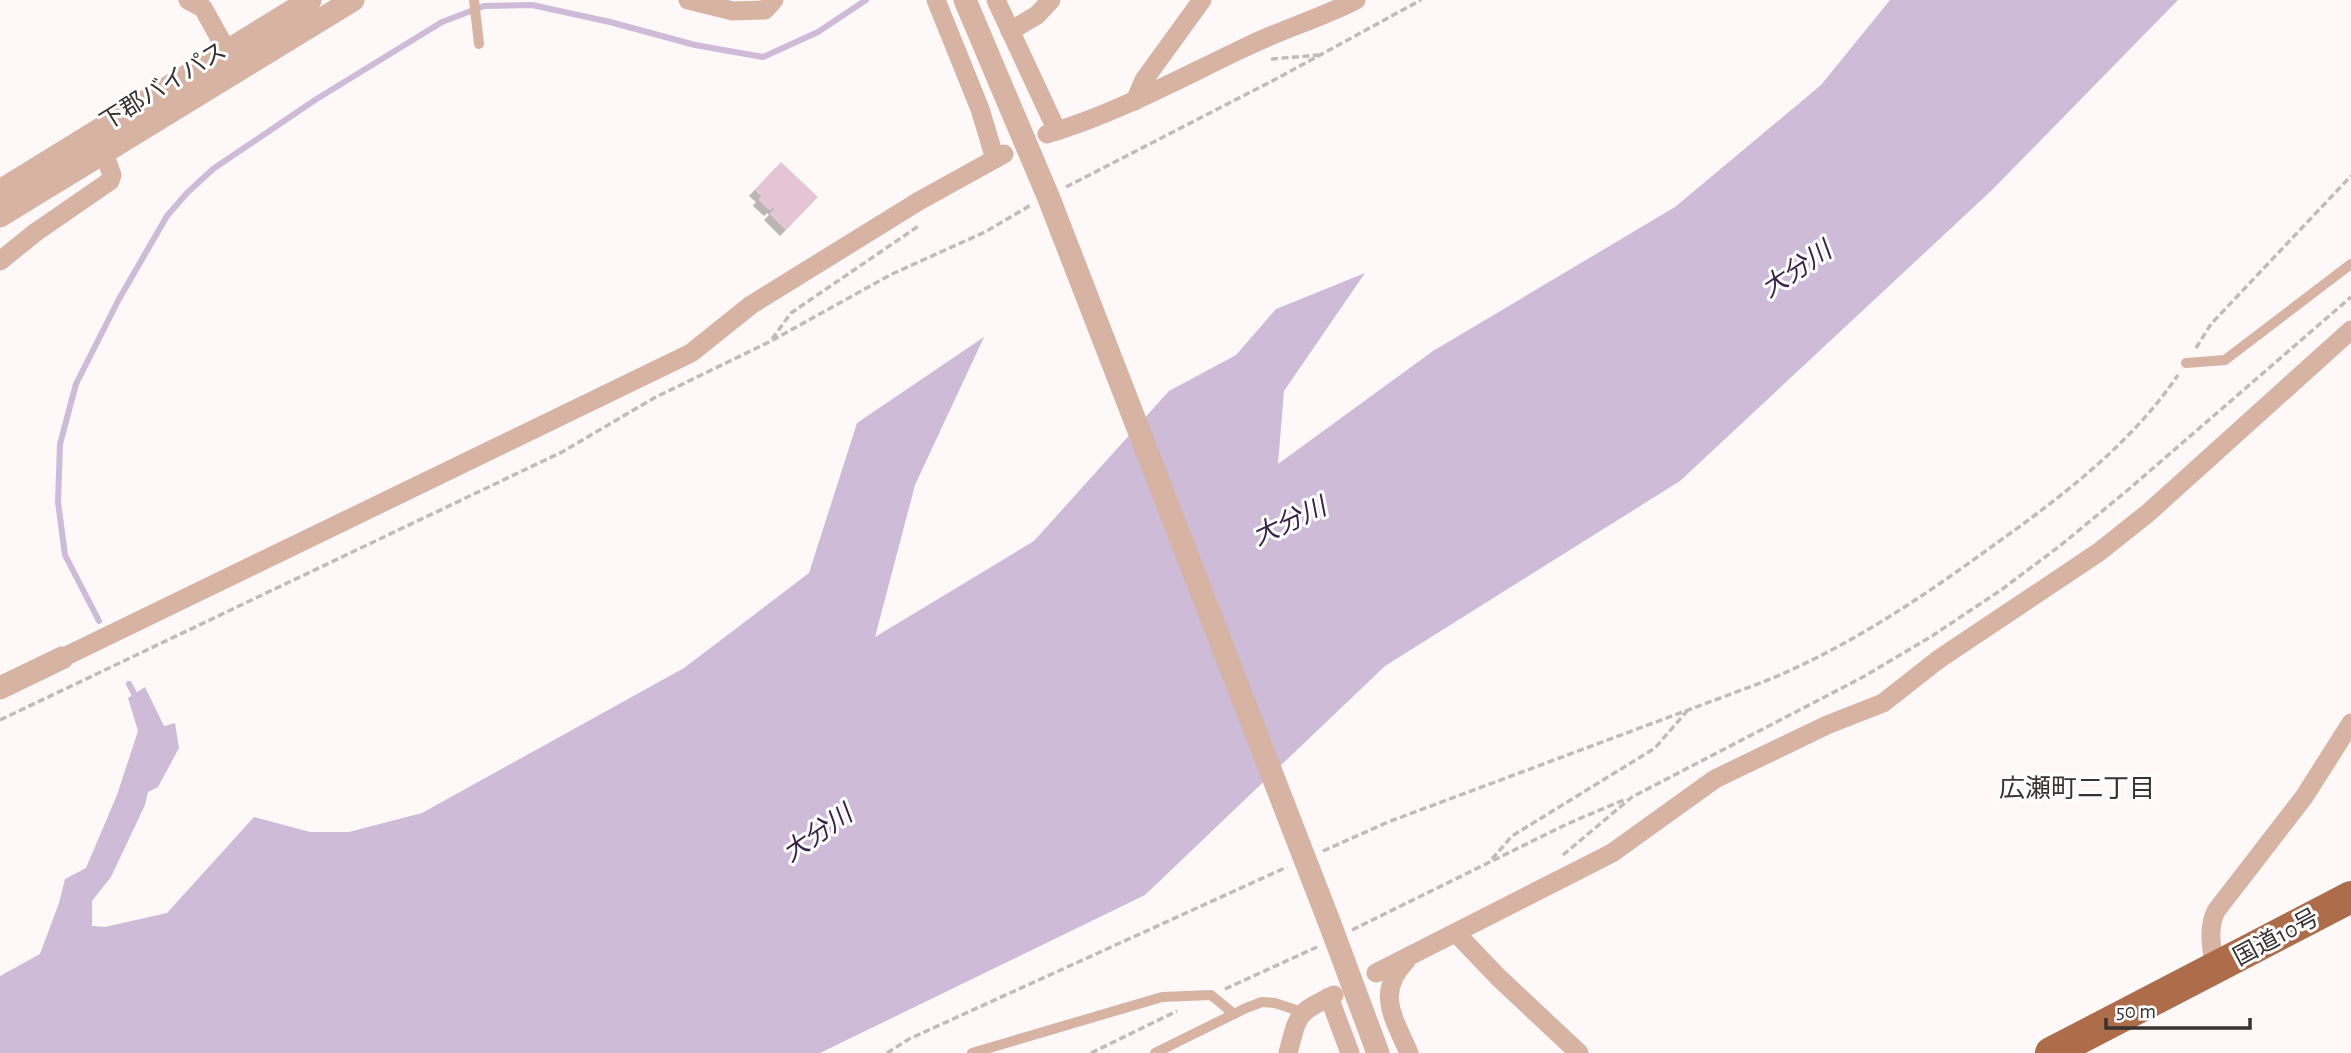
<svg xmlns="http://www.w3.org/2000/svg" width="2351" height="1053" viewBox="0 0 2351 1053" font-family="'Alegreya Sans','Noto Sans JP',sans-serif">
  <defs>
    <filter id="shadow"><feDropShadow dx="-6" dy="6" stdDeviation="0" flood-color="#0004"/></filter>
  </defs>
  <rect width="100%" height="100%" fill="#fef8f8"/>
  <polygon fill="#cdbbd8" points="1890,0 2178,0 1992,190 1680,481 1385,666 1145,895 820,1053 0,1053 0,976 40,954 59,903 65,879 86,868 117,795 138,731 128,698 145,687 164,726 175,723 179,748 158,787 148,792 145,805 111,877 92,901 92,926 105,927 167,913 254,817 310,832 349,832 422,813 684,668 809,573 857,423 984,337 915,485 875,637 1034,541 1169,391 1236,355 1276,309 1365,273 1284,391 1278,464 1433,351 1675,207 1821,85"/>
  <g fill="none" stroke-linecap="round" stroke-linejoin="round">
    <g stroke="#cdbbd8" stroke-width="6">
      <polyline points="99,621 65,555 58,502 60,444 76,384 119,299 167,216 187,193 213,169 315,100 442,22 484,6 532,5 610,22 695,45 763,57 818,32 866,0"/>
      <polyline points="129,684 138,701"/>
    </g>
  </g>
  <polygon fill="#e5c4d6" filter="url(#shadow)" points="781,162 818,197 786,230 770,214 775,209 773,207 770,210 759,200 762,196 755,190"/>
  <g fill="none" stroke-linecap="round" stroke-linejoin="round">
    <g stroke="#c1bbbb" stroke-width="3.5" stroke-dasharray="7 3.5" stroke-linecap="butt">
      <polyline points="1271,59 1319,55"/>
      <polyline points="1066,187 1276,79 1421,0"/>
      <polyline points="772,339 791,313 920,225"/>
      <polyline points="2196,348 2211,324 2351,176"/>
      <polyline points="0,720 562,452 654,398 771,341 892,274 985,232 1031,205"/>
      <path d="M1323,851L1388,822L1763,682C1843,650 1917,601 1987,550C2057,500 2129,447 2178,375"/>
      <polyline points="1563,855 1632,797 1863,677 1932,636 2001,590 2061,545 2129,489 2351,297"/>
      <polyline points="1492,859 1512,836 1655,748 1687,711"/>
      <polyline points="1352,930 1567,824 1626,799"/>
      <polyline points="1225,989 1317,947"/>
      <polyline points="887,1053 909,1039 1287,867"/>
      <polyline points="1091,1053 1177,1011"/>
    </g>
    <g stroke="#d6b3a2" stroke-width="10">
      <polyline points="474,0 479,44"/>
      <polyline points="2186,363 2225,360 2351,264"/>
      <polyline points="972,1053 1162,997 1211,995 1234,1014"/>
      <polyline points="1155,1053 1246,1008 1262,1002 1275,1003 1302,1012"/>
    </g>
    <g stroke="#d6b3a2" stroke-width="19">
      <polyline points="188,0 203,8 227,51"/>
      <polyline points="688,0 733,11 765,10 774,0"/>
      <polyline points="936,0 980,109 995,159"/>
      <polyline points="996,0 1057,131"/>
      <polyline points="1010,31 1037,15 1051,0"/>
      <polyline points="1135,101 1144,80 1202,0"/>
      <path d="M1047,134C1118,113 1182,77 1248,46C1283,29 1321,18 1356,0"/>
      <polyline points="0,261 36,232 110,181 112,175 104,153"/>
      <polyline points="62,658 691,353 751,305 919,201 1004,154"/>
      <polyline points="1456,933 1498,977 1579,1053"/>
      <path d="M1406,961C1375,993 1394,1018 1409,1053"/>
      <path d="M2215,969C2212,949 2207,930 2216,911L2304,797L2351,723"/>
      <polyline points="1376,973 1612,853 1715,779 1827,725 1883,703 1939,659 2099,552 2148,513 2351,330"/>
      <polyline points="1329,997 1350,1053"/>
      <path d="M1288,1053C1299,1012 1296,1014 1334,995"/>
    </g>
    <g stroke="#d6b3a2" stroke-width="23">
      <polyline points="965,0 1048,196 1330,924 1378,1053"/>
      <polyline points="0,191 310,0"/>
      <polyline points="0,216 353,0"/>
      <polyline points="0,688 62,658"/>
    </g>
    <polyline stroke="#ad6c4a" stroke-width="32" points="2051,1053 2351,897"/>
  </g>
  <g text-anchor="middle" stroke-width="6" stroke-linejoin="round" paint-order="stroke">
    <g font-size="24" fill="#383232" stroke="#fff">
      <text transform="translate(163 86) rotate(-32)" y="8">下郡バイパス</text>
      <text transform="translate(2276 937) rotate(-28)" y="8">国道10号</text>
    </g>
    <g font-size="26" font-style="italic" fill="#3b2249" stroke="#fff">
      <text transform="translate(1796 269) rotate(-34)" y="9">大分川</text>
      <text transform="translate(1289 521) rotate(-25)" y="9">大分川</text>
      <text transform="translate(817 833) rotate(-35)" y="9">大分川</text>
    </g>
    <g font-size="26" fill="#383232" stroke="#fff">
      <text x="2077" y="797">広瀬町二丁目</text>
    </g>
  </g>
  <path d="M2106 1018v10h144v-10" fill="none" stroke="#383232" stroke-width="3.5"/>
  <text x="2116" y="1018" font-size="21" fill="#383232" stroke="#ffffff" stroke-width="5" paint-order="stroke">50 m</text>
</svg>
